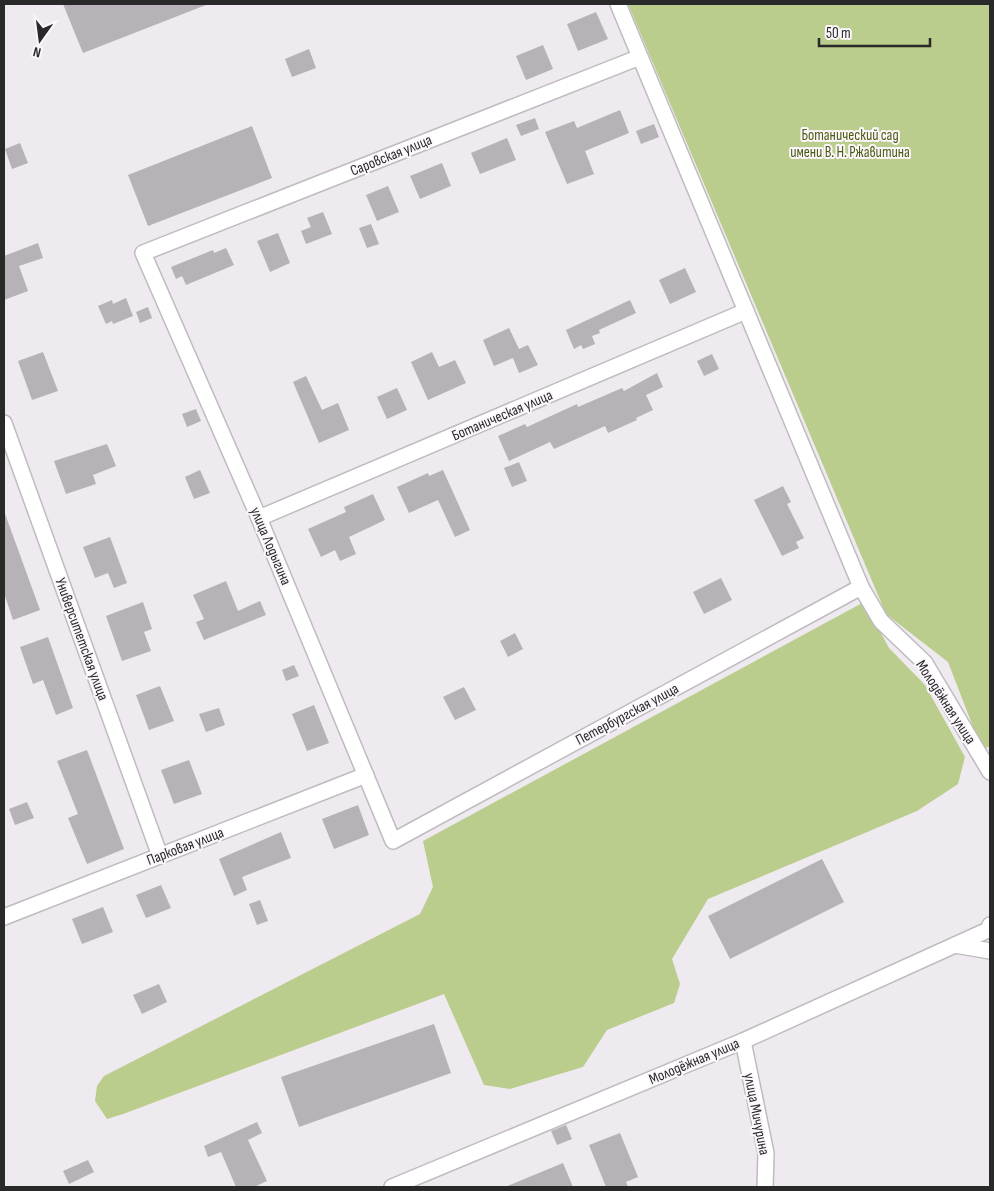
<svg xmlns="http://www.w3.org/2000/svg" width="994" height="1191" viewBox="0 0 994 1191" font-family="'Sofia Sans Condensed',sans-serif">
  <rect width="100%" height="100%" fill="#eeeaef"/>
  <g fill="#bacd8c">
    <polygon points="628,4 990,4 990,746 982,750 948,662 886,614"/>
    <polygon points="864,602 889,648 925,685 965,757 958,784 917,811 708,899 672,959 680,984 674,1003 607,1030 583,1067 510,1089 484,1085 444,994 123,1114 107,1119 95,1101 97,1086 104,1076 420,914 433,887 423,841"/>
  </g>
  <g fill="#b6b2b7">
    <polygon points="63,4 205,4 206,5 83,53"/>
    <polygon points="596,12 608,39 578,51 567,24"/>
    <polygon points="543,45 553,69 526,80 516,56"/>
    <polygon points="309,49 316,68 292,77 285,59"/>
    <polygon points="620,110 629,133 585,151 594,174 567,184 545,132 574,121 577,128"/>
    <polygon points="535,118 539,129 521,136 516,125"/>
    <polygon points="654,124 659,137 641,144 636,131"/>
    <polygon points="252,126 272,178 148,226 128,175"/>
    <polygon points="507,138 516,160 480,174 471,153"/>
    <polygon points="20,143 28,163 12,169 5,149"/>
    <polygon points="442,163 451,186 420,199 410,176"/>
    <polygon points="388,186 399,212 377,221 366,195"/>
    <polygon points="323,212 332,234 306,244 301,231 311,227 307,218"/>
    <polygon points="371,224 379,244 367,248 359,228"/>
    <polygon points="278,233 290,263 270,272 257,241"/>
    <polygon points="38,243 43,258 19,266 28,291 4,300 4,256"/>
    <polygon points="226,248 234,265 186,285 182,276 176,279 171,267 213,250 214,253"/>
    <polygon points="685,268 696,292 670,304 659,280"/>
    <polygon points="126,298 133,316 113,324 112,321 106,324 98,306 112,300 113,304"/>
    <polygon points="630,300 636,313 599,330 600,333 592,336 595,344 583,349 581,345 574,349 566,330"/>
    <polygon points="148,307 152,318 140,323 136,312"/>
    <polygon points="509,328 519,349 528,345 538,365 519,373 513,358 494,366 483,340"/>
    <polygon points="43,352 58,391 32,400 18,361"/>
    <polygon points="432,352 439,367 455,360 466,383 428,400 411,362"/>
    <polygon points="712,354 719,369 704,376 697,361"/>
    <polygon points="657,373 663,387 646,395 653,410 636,418 637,420 608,433 605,426 554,449 550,442 509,461 498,436 525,424 527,427 577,404 578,407 622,388 624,391"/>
    <polygon points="306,376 322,410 338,403 349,430 319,443 293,382"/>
    <polygon points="397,388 407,410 387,419 377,397"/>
    <polygon points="196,409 201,421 187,427 182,414"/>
    <polygon points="107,444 116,466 93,475 96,484 66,494 54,461"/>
    <polygon points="519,462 527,481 512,487 504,468"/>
    <polygon points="200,470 210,493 194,499 185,477"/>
    <polygon points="443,470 470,530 455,537 438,500 409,513 397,487 428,473 429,476"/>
    <polygon points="783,486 791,502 787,504 804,538 796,542 799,548 782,556 754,500"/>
    <polygon points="373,494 385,520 349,537 356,554 340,561 335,550 321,557 308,529 346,512 344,507"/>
    <polygon points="4,511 40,610 13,620 4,593"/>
    <polygon points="110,537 127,583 114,588 108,573 95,578 83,547"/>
    <polygon points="721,578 732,600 704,614 693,592"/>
    <polygon points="226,581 238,611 260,601 266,615 204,640 196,622 204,619 193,595"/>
    <polygon points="143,602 152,629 144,632 151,651 122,661 106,616"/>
    <polygon points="515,633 523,649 508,657 500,641"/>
    <polygon points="48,637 73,708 56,715 43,680 33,684 20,647"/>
    <polygon points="294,665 299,676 286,681 282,670"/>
    <polygon points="160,686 174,721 149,730 136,695"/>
    <polygon points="464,687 476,710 455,720 443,697"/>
    <polygon points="314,705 329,743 307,751 292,714"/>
    <polygon points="219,708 225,725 206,732 199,714"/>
    <polygon points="87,750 124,849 87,864 68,818 78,814 57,761"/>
    <polygon points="189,760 202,794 174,804 161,770"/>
    <polygon points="27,802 34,818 15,825 9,809"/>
    <polygon points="358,805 369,835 334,849 322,819"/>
    <polygon points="281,832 291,858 242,877 247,890 234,896 219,859"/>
    <polygon points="822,859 844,902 730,959 708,916"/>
    <polygon points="161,885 171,908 146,918 136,895"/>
    <polygon points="260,900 268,921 257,925 249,904"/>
    <polygon points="103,907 113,932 82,944 72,919"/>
    <polygon points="159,984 167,1002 142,1014 133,995"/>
    <polygon points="434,1024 451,1073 299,1127 281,1077"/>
    <polygon points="257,1122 262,1133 248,1140 267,1181 254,1187 236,1187 221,1152 208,1157 204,1146"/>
    <polygon points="566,1125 572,1139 557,1145 551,1131"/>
    <polygon points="620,1133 638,1177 626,1182 628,1187 606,1187 589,1145"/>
    <polygon points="88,1160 94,1172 69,1184 63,1171"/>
    <polygon points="563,1163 573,1187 505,1187"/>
  </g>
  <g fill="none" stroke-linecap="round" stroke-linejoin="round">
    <g stroke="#bfbbc0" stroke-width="18">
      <g id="street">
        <polyline points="618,4 861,587 881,621 925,663 990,772"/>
        <polyline points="640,57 143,253 259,518 393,841 861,587"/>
        <polyline points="4,423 160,856"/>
        <polyline points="259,518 746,311"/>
        <polyline points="4,917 366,775"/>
        <polyline points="955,945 990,951"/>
        <polyline points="743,1041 766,1153 765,1187"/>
        <polyline points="392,1187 743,1041 988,930 990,925"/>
      </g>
    </g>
    <use href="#street" stroke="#fff" stroke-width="15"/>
  </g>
  <g text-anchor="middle" stroke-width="4" stroke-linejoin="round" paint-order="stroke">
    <g font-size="15" fill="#4b5b10" stroke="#fbf7fc">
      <text x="850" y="140">Ботанический сад<tspan x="850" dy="17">имени В. Н. Ржавитина</tspan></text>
    </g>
    <g font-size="15" fill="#2a292a" stroke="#fbf7fc">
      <text transform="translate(391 155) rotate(-22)" y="5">Саровская улица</text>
      <text transform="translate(502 415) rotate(-23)" y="5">Ботаническая улица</text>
      <text transform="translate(271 546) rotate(67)" y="5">улица Лодыгина</text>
      <text transform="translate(82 639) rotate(70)" y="5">Университетская улица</text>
      <text transform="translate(946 702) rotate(57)" y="5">Молодёжная улица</text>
      <text transform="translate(627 714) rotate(-28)" y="5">Петербургская улица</text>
      <text transform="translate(185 846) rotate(-21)" y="5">Парковая улица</text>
      <text transform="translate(694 1061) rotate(-23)" y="5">Молодёжная улица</text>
      <text transform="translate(757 1114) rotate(79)" y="5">улица Мичурина</text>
    </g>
  </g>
  <rect width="994" height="1191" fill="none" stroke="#2a292a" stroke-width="10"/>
  <g transform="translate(40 40) rotate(194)" stroke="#fbf7fc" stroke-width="4" paint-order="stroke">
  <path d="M0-4L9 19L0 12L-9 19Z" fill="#2a292a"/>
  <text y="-8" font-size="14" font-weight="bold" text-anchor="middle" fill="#2a292a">N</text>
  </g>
  <path d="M819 38v8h111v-8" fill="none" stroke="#2a292a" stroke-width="2.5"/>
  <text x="826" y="38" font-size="15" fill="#2a292a" stroke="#fbf7fc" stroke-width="4" paint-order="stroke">50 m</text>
</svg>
